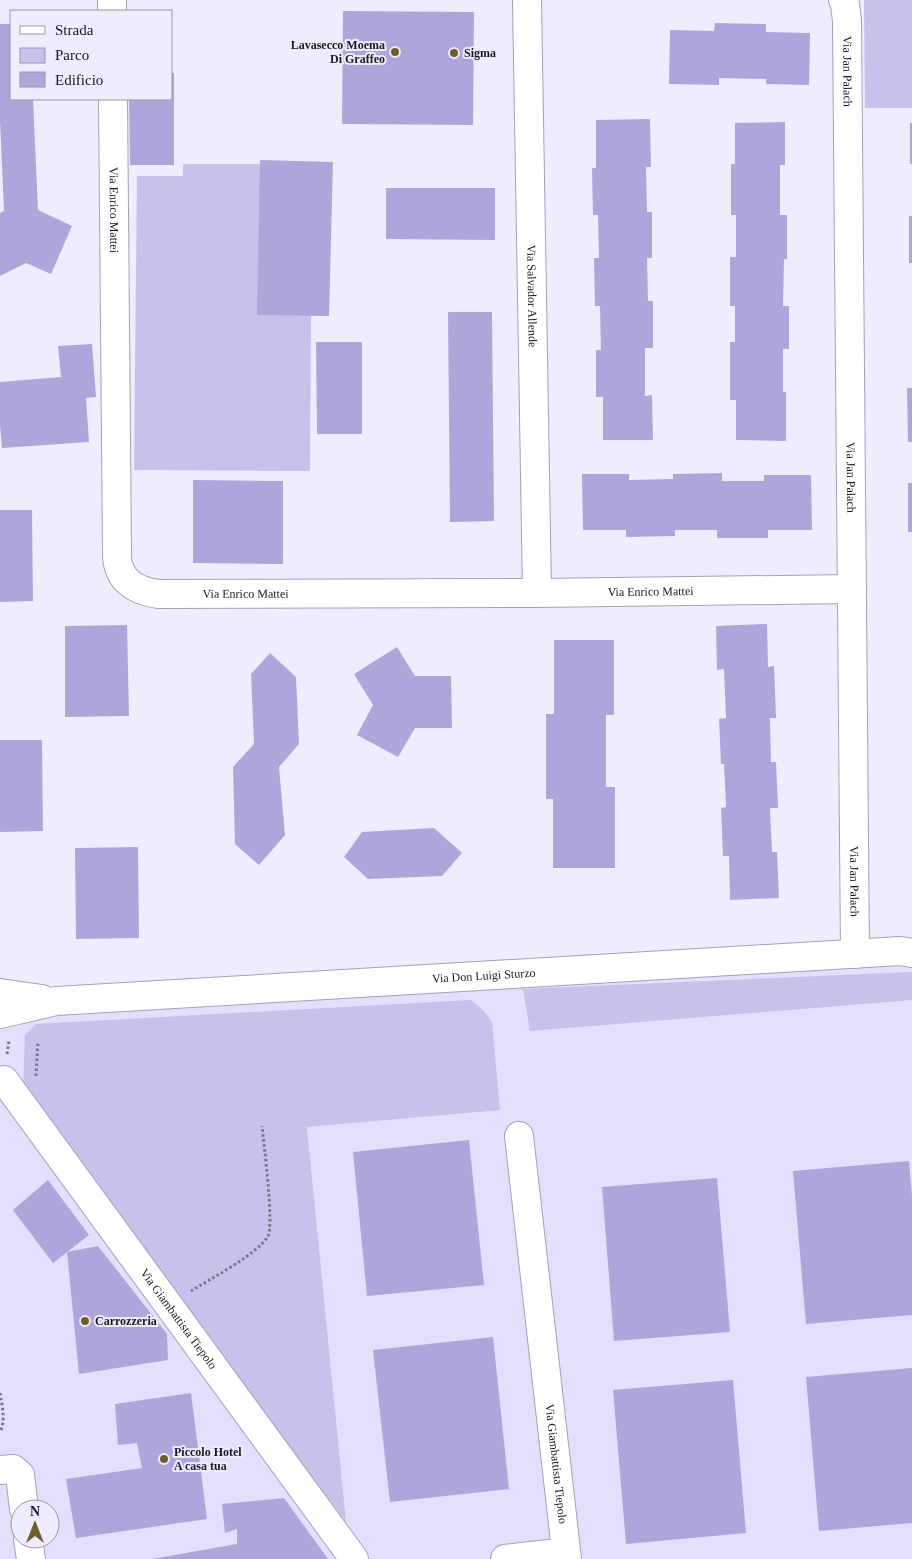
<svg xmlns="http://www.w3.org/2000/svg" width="912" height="1559" viewBox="0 0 912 1559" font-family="Georgia,serif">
  <rect width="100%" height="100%" fill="#eeecfe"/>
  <path fill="#e3dffd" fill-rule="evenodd" d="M912,960V1559H0V1019L57,1007ZM20,1509H50V1539H20Z"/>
  <g fill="#c7c1ec">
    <polygon points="864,0 912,0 912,108 865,108"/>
    <polygon points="183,164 312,164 310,471 134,470 137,176 183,176"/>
    <polygon points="912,972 912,1000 530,1031 523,989"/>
    <polygon points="471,1000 484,1011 492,1022 500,1110 307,1127 346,1522 23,1090 25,1035 36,1024"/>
  </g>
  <g fill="#aea6db">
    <polygon points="343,11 474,12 473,125 342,124"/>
    <polygon points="715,23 766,24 766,32 810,33 809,85 766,84 766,79 719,78 719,85 669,84 670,30 714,31"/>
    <polygon points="0,24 11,24 11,99 33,99 38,210 72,226 51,274 26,263 0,276 0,213 4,211 0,120"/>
    <polygon points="171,73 174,73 174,165 130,165 129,99 171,99"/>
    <polygon points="650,119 651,167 646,167 647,212 652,212 652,258 647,258 648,301 653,301 653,348 645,348 645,396 652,395 653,440 603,440 603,397 596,397 596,350 601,350 600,306 595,306 594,258 599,258 598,215 593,215 592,168 596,168 596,120"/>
    <polygon points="785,122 785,165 780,165 780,215 787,215 787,259 784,259 783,306 789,306 789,349 783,349 783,392 786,392 786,441 736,440 736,400 730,400 730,342 735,342 735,306 730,306 730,257 736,257 736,215 731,215 731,164 735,164 735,123"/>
    <rect x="910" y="123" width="2" height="41"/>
    <polygon points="260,160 333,162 329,316 257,315"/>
    <polygon points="386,188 495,188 495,240 386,239"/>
    <rect x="909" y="216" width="3" height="47"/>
    <polygon points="448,312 492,312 494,521 450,522"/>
    <polygon points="316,342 362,342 362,434 317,434"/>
    <polygon points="92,344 96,397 86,398 89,442 2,448 0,425 0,382 61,377 58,346"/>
    <polygon points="907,388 912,388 912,442 908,442"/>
    <polygon points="722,473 722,481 764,481 764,475 811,475 812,530 768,530 768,538 717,538 717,530 675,530 675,536 626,537 626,530 583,530 582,474 629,474 629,480 673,479 673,474"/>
    <polygon points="193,480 283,481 283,564 193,563"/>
    <rect x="908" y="483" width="4" height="49"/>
    <polygon points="0,510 32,510 33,601 0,602"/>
    <polygon points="767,624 768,667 774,666 776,718 770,718 771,762 776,762 778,808 770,808 772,852 777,852 779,898 730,900 729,856 723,856 721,808 726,807 724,764 721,764 719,719 726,718 724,669 717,670 716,626"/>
    <polygon points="127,625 129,716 65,717 65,626"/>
    <polygon points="554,640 614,640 614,715 606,715 606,787 615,787 615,868 553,868 553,799 546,799 546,714 554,714"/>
    <polygon points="397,647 415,676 451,676 452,728 415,728 398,757 357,735 373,705 354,674"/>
    <polygon points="270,653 296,677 299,744 279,767 285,835 259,865 235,844 233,767 254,744 251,674"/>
    <polygon points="0,740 42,740 43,831 0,832"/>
    <polygon points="434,828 462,853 442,876 368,879 344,857 362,832"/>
    <polygon points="138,847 139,938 76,939 75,848"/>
    <polygon points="469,1140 484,1285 367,1296 353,1152"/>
    <polygon points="909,1161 912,1196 912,1315 806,1324 793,1171"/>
    <polygon points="717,1178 730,1332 614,1341 602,1187"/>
    <polygon points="48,1180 89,1235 53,1263 13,1210"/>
    <polygon points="98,1246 167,1334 168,1360 79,1374 67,1252"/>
    <polygon points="493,1337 509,1489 390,1502 373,1350"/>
    <polygon points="912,1368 912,1523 819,1531 806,1377"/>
    <polygon points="733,1380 746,1533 626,1544 613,1390"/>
    <polygon points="191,1393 207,1519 76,1538 66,1479 142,1468 137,1443 118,1445 115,1404"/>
    <polygon points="284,1498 328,1559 152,1559 237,1544 237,1529 225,1533 222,1504"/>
  </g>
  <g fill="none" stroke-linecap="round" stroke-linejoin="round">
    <g stroke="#a4a1b6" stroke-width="30">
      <g id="minor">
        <polyline points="112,0 112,11"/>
        <path id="s1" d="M527,0L537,593"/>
        <path id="s2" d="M843,0L845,4L847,21L855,954"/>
        <path id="s3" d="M113,99L117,552C117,557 117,563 119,567C124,585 143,592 159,594L537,593L852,589"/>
        <polyline points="0,993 42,999"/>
        <path id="s4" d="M0,1014L56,1001L900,951L912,953"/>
        <path id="s5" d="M4,1080L354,1559"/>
        <path id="s6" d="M519,1136L567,1559"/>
        <polyline points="0,1470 13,1469 20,1475 24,1509"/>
        <polyline points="28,1539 31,1559"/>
        <polyline points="505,1559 566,1552"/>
      </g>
    </g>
    <g stroke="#797784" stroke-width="3" stroke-dasharray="2.5 2.5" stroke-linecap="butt">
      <polyline points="7,1054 9,1041"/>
      <polyline points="36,1076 38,1042"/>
      <path d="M191,1291C210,1279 258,1254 268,1236C274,1225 264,1144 262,1126"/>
      <path d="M0,1393C2,1406 6,1420 0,1432"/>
    </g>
    <use href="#minor" stroke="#fff" stroke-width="28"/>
  </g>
  <g fill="#6e5d2b" stroke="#eeecfe" stroke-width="2">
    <circle cx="395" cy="52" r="5"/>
    <circle cx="454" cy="53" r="5"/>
    <circle cx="85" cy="1321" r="5"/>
    <circle cx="164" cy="1459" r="5"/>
  </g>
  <g text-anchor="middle" stroke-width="4" stroke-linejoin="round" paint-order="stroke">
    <g font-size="12" font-weight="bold" fill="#19171f" stroke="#eeecfe" text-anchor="start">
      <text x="385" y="49" text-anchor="end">Lavasecco Moema<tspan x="385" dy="14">Di Graffeo</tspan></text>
      <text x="464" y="57">Sigma</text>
      <text x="95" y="1325">Carrozzeria</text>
      <text x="174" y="1456">Piccolo Hotel<tspan x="174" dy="14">A casa tua</tspan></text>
    </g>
    <g font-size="12" fill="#19171f" stroke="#eeecfe">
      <text dy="4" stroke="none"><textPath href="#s2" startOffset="72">Via Jan Palach</textPath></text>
      <text dy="4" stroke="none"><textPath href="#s3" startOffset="111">Via Enrico Mattei</textPath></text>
      <text dy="4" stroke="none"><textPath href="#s1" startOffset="296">Via Salvador Allende</textPath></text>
      <text dy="4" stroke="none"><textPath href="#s2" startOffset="478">Via Jan Palach</textPath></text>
      <text dy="4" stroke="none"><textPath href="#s3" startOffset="1011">Via Enrico Mattei</textPath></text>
      <text dy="4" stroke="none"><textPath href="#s3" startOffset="606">Via Enrico Mattei</textPath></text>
      <text dy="4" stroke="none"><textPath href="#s2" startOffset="882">Via Jan Palach</textPath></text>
      <text dy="4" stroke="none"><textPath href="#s4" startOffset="486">Via Don Luigi Sturzo</textPath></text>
      <text dy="4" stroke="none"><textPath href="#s5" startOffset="296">Via Giambattista Tiepolo</textPath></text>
      <text dy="4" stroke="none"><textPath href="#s6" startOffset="330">Via Giambattista Tiepolo</textPath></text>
    </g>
  </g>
  <rect x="10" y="10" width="162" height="90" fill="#eeecfe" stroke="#9997a5"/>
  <rect x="20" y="26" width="25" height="8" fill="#ffffff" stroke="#9997a5"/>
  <text x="55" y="35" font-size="15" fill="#19171f">Strada</text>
  <rect x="20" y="48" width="25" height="15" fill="#c7c1ec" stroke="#9997a5"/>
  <text x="55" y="60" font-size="15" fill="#19171f">Parco</text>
  <rect x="20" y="72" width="25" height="15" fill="#aea6db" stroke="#9997a5"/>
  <text x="55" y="85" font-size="15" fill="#19171f">Edificio</text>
  <g transform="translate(35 1524)"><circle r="24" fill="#eeecfe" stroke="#9997a5"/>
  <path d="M0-4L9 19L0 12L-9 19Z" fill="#6e5d2b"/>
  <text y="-8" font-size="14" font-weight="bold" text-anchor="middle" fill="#19171f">N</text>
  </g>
</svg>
